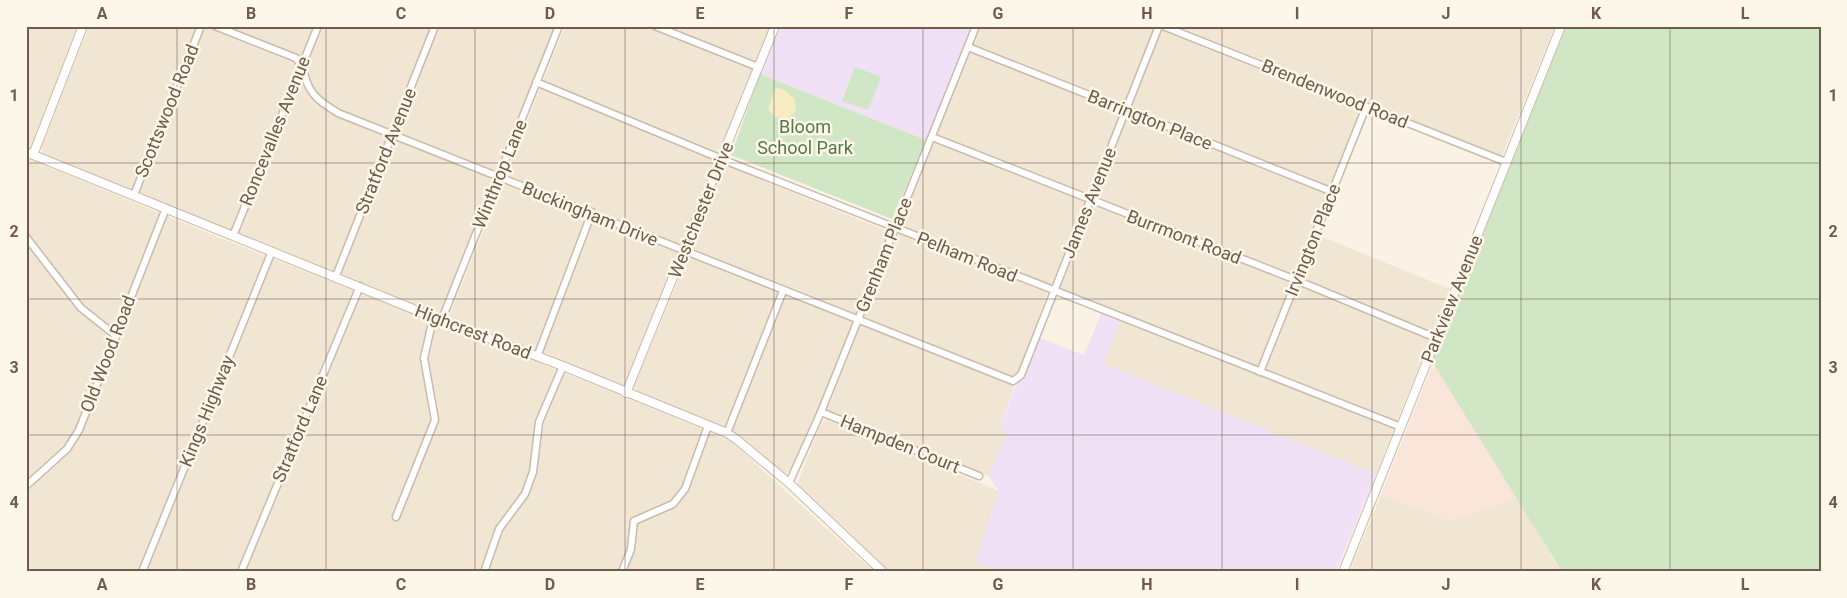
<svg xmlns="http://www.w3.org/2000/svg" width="1847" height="598" viewBox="0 0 1847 598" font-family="Roboto,sans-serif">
  <rect width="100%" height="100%" fill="#faf3e5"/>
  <g fill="#f1e5d4">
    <polygon points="26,26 81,26 33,146 29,149 26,148"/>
    <polygon points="89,26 556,26 443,310 436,313 45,156 42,152 42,145"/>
    <polygon points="565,26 771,26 715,161 887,231 887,237 873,273 794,468 791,472 783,473 732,431 638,393 634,387 708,208 700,205 627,382 623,385 618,386 449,317"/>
    <polygon points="980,26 1152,26 1359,109 1359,115 1312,233 1450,289 1376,474 1102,364 1123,312 1050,285 999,429 1007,433 989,476 827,411"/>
    <polygon points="1176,26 1555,26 1502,156"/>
    <polygon points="26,158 218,237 625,397 732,442 874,572 26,572"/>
    <polygon points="827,420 999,491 975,562 999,572 887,572 800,491 798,487 798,482 820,426"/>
    <polygon points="1381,495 1450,521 1517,498 1561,572 1349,572"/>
  </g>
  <polygon fill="#f9e5d9" points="1433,363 1517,498 1450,521 1381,495"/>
  <g fill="#f0e1f6">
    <polygon points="780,26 971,26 926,140 760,74"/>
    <polygon points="1101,314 1120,321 1103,364 1376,474 1336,572 999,572 975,562 999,491 989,476 1007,433 999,429 1014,390 1029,366 1040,338 1084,355"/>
  </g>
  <g fill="#d0e6c5">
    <polygon points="1563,26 1821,26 1821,572 1562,572 1433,363 1438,338 1504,178"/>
    <polygon points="855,67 881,77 868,110 842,101"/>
    <polygon points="760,74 926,140 892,219 731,155"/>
  </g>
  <polygon fill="#f6eec2" points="778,88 785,90 795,100 796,111 788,118 775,117 768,110 775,89"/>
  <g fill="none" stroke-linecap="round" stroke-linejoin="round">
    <g stroke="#cabbac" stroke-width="9">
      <g id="minor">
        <path d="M215,26L296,58C304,67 304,77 309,87C315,99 327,106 338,113L1013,381L1021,375L1159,26"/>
        <polyline points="655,26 758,67"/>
        <polyline points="1163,26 1506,162"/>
        <polyline points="968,47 1333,192"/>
        <polyline points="536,82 729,162 1401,427"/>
        <polyline points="932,137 1296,280 1436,338"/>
        <polyline points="134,195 201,26"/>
        <polyline points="233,236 318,26"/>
        <polyline points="26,237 81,308 115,335"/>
        <polyline points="336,276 435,26"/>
        <polyline points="537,357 592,212"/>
        <polyline points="1260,372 1366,107"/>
        <polyline points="821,412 979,476"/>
        <polyline points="727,433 783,291"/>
        <polyline points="789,483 821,412 976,26"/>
        <polyline points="26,486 67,449 79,430 166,208"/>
        <polyline points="396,517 435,420 424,358 432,323 444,314 559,26"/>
        <polyline points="142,572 272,251"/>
        <polyline points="241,572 360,286"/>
        <polyline points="484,572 499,529 525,494 533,472 539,422 563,366"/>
        <polyline points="622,572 631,549 634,521 673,504 685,489 708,426"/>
      </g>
    </g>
    <g stroke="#cabbac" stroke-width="10">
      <g id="tertiary">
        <polyline points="26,152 438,319 563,366 727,433 736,439 789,483 883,572"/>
        <polyline points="33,155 83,26"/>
        <polyline points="626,393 775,26"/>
        <polyline points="1343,572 1561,26"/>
      </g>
    </g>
    <use href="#minor" stroke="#fff" stroke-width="6"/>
    <use href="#tertiary" stroke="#fff" stroke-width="8"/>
  </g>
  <path fill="none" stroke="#705b4d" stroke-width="1" stroke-opacity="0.55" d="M177,26V572M326,26V572M475,26V572M625,26V572M774,26V572M923,26V572M1073,26V572M1222,26V572M1372,26V572M1521,26V572M1670,26V572M26,163H1821M26,299H1821M26,435H1821"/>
  <g text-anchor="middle" stroke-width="5" stroke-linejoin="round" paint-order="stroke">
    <g font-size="18" fill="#705b4d" stroke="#fdf7ea">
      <text transform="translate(1335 94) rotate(22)" y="6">Brendenwood Road</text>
      <text transform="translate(167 111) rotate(-68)" y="6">Scottswood Road</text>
      <text transform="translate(1150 120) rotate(22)" y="6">Barrington Place</text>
      <text transform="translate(275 131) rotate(-68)" y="6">Roncevalles Avenue</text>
      <text transform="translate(386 151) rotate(-68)" y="6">Stratford Avenue</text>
      <text transform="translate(500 174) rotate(-68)" y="6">Winthrop Lane</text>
      <text transform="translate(1089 203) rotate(-68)" y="6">James Avenue</text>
      <text transform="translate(701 210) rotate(-68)" y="6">Westchester Drive</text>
      <text transform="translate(590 214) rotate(22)" y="6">Buckingham Drive</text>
      <text transform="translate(1184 237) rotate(21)" y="6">Burrmont Road</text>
      <text transform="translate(1313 240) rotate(-68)" y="6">Irvington Place</text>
      <text transform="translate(884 255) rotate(-68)" y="6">Grenham Place</text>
      <text transform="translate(967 257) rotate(22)" y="6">Pelham Road</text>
      <text transform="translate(1452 299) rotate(-68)" y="6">Parkview Avenue</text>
      <text transform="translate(473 332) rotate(21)" y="6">Highcrest Road</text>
      <text transform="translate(108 354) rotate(-69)" y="6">Old Wood Road</text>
      <text transform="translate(207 411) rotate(-68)" y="6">Kings Highway</text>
      <text transform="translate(300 429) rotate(-67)" y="6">Stratford Lane</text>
      <text transform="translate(900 444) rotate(22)" y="6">Hampden Court</text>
    </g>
    <g font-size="18" fill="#547a49" stroke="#fdf7ea">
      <text x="805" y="133">Bloom<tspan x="805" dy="21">School Park</tspan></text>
    </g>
  </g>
  <rect width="1847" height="598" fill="none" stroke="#fdf7ea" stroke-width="55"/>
  <rect x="28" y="28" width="1792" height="542" fill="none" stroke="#705b4d" stroke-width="2"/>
  <g font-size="16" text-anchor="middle" font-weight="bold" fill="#705b4d">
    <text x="102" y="19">A</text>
    <text x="251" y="19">B</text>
    <text x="401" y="19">C</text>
    <text x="550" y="19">D</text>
    <text x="700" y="19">E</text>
    <text x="849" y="19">F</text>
    <text x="998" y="19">G</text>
    <text x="1147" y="19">H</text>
    <text x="1297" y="19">I</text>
    <text x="1446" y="19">J</text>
    <text x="1596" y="19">K</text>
    <text x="1745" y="19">L</text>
    <text x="14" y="101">1</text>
    <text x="1833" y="101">1</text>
    <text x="14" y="237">2</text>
    <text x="1833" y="237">2</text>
    <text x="14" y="373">3</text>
    <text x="1833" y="373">3</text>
    <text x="14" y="508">4</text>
    <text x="1833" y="508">4</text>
    <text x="102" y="590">A</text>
    <text x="251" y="590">B</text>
    <text x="401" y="590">C</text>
    <text x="550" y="590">D</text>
    <text x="700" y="590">E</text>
    <text x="849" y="590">F</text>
    <text x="998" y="590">G</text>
    <text x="1147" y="590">H</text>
    <text x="1297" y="590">I</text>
    <text x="1446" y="590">J</text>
    <text x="1596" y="590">K</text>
    <text x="1745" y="590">L</text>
  </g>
</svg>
